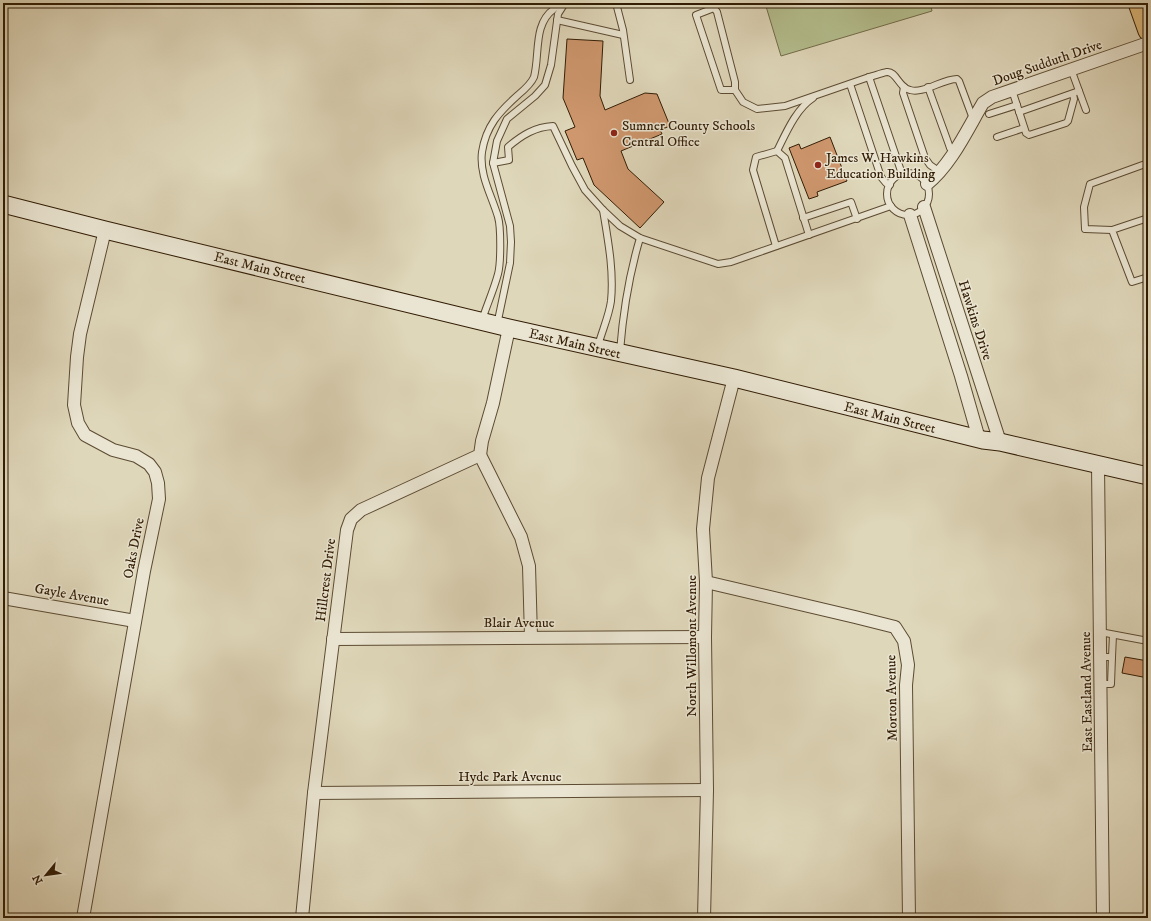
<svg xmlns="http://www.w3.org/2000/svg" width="1151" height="921" viewBox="0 0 1151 921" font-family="'IM FELL DW Pica',serif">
  <rect width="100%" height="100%" fill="#dfd7ba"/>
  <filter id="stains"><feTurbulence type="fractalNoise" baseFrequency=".005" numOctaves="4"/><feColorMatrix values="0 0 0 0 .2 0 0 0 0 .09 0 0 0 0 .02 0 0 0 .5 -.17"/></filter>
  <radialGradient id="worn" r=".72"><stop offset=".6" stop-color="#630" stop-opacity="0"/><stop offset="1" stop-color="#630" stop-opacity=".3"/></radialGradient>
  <polygon fill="#b4be8e" stroke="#726d49" points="765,3 930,3 932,11 781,56"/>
  <g fill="#cf976e" stroke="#311c04">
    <polygon points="567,39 603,41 600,96 605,110 645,93 657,94 670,126 660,130 662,134 621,151 628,169 664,202 640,228 594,185 583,158 577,160 565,131 575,127 563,98"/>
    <polygon points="830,137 847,181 817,192 818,196 809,199 789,148 799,144 801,149"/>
    <polygon points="1125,657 1148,661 1148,678 1122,673"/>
  </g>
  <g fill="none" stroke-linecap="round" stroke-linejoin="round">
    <g stroke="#5c4b32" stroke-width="8">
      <g id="lane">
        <polyline points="616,3 623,30 630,80"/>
        <polyline points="557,20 623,35"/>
        <polyline points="1071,69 1086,110"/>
        <path d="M869,77C874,76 881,73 887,72C896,71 899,88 910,90C924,94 942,79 957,79L959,81L972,116L974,118"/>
        <polyline points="850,84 881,177 886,183 890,185"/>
        <polyline points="904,87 903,93 925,158 930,165 940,172"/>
        <polyline points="928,87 949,145 950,148 954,151"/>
        <polyline points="735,90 721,90 696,15 714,8 717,12 735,82 735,90 743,102 757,109 785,106 869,77 902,174"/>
        <polyline points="1012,90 1026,133 1029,135 1066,123 1068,121 1074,99 1073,94"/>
        <polyline points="1019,112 1079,91"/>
        <polyline points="989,114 1017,105"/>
        <polyline points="997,137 1024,128"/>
        <path d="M777,151C786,133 796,109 813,98"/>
        <path d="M493,163L509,160L508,147C522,135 535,127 553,126L572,166L585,190L603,210L620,226L640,238L718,264L731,262L891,206"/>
        <circle cx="908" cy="194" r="21"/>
        <polyline points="803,218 851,202 857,219"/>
        <polyline points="1148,218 1112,230 1132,282 1148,277"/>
        <polyline points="1112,230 1085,229 1084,207 1090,184 1148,163"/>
        <polyline points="776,246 753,170 756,157 777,151 785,158 809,235"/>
        <path d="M482,320C487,305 494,289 498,274C501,263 501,227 498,217C492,196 479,175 482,152C486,126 499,112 518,95C524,90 531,84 534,77C540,54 533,24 554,9C557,6 561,5 565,3"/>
        <polyline points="497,325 510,263 511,242 510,226 493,163 497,141 507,119 535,96 545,85 551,65 558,14 565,3"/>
        <path d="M598,346C602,331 609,316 611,301C614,271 608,240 603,210"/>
        <path d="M620,351C623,313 629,275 640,238"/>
        <polyline points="1100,632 1148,641"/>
        <polyline points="1100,657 1112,657 1111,684 1101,684"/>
        <polyline points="1112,657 1113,635"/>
      </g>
    </g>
    <g stroke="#5c4b32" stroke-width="14">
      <g id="street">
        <path d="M927,184C951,165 967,130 983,103L992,97L1148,43"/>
        <polyline points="924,207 1000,442"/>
        <polyline points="910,215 961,376 979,439"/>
        <polyline points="480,455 521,537 529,566 531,637"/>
        <polyline points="1098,465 1103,918"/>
        <polyline points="706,582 855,617 895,627 904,641 908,665 906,685 909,918"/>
        <polyline points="3,598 135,621"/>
        <polyline points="333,639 705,637"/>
        <polyline points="314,793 707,790"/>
        <polyline points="83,918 144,571 159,499 158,483 155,472 149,464 136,456 113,450 85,435 78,423 74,405 77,357 80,334 105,230"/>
        <polyline points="302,918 314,793 347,530 351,519 361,510 480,455 482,441 493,403 509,328"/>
        <polyline points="704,918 707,790 705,637 706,582 703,529 708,478 734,378"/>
      </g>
    </g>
    <g stroke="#311c04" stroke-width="19">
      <polyline id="secondary" points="3,204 105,230 509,328 734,378 983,440 1000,442 1148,476"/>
    </g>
    <g stroke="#311c04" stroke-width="21">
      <polyline id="primary" points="1138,3 1148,31"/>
    </g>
    <use href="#lane" stroke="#eae5d2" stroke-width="6"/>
    <use href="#street" stroke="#eae5d2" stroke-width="12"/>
    <use href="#secondary" stroke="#eae5d2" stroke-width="17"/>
    <use href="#primary" stroke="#e0bc7d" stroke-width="19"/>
  </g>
  <g fill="#8f2418" stroke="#eae5d2" stroke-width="1.5">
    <circle cx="614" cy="133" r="4"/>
    <circle cx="818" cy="165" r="4"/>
  </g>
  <g text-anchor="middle" stroke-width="3" stroke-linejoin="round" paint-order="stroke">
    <g font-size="14" fill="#311c04" stroke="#eae5d2">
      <text transform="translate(1047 62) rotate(-19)" y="5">Doug Sudduth Drive</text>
      <text transform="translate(260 267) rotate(14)" y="5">East Main Street</text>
      <text transform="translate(976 320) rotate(72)" y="5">Hawkins Drive</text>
      <text transform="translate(575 343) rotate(13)" y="5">East Main Street</text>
      <text transform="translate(890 417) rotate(14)" y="5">East Main Street</text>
      <text transform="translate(133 548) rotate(-79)" y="5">Oaks Drive</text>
      <text transform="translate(325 580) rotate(-83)" y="5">Hillcrest Drive</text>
      <text transform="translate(72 594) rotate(10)" y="5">Gayle Avenue</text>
      <text x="519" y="627">Blair Avenue</text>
      <text transform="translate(691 646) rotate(-90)" y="5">North Willomont Avenue</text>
      <text transform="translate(1086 692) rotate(-91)" y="5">East Eastland Avenue</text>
      <text transform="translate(891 698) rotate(-91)" y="5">Morton Avenue</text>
      <text x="510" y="781">Hyde Park Avenue</text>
    </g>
    <g font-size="14" fill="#311c04" stroke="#eae5d2" text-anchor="start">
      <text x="622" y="130">Sumner County Schools<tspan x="622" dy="16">Central Office</tspan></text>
      <text x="826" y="162">James W. Hawkins<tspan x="826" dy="16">Education Building</tspan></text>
    </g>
  </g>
  <rect width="1151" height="921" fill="none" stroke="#dfd7ba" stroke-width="16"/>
  <rect x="4" y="4" width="1143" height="913" fill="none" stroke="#311c04" stroke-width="2"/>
  <rect x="8" y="8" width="1135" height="905" fill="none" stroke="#311c04"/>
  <g transform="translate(46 875) rotate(241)" stroke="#eae5d2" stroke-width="3" paint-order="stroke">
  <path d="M0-3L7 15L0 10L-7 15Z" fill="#311c04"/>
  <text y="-6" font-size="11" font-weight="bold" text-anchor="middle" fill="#311c04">N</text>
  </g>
  <rect width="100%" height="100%" filter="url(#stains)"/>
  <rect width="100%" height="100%" fill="url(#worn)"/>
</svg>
